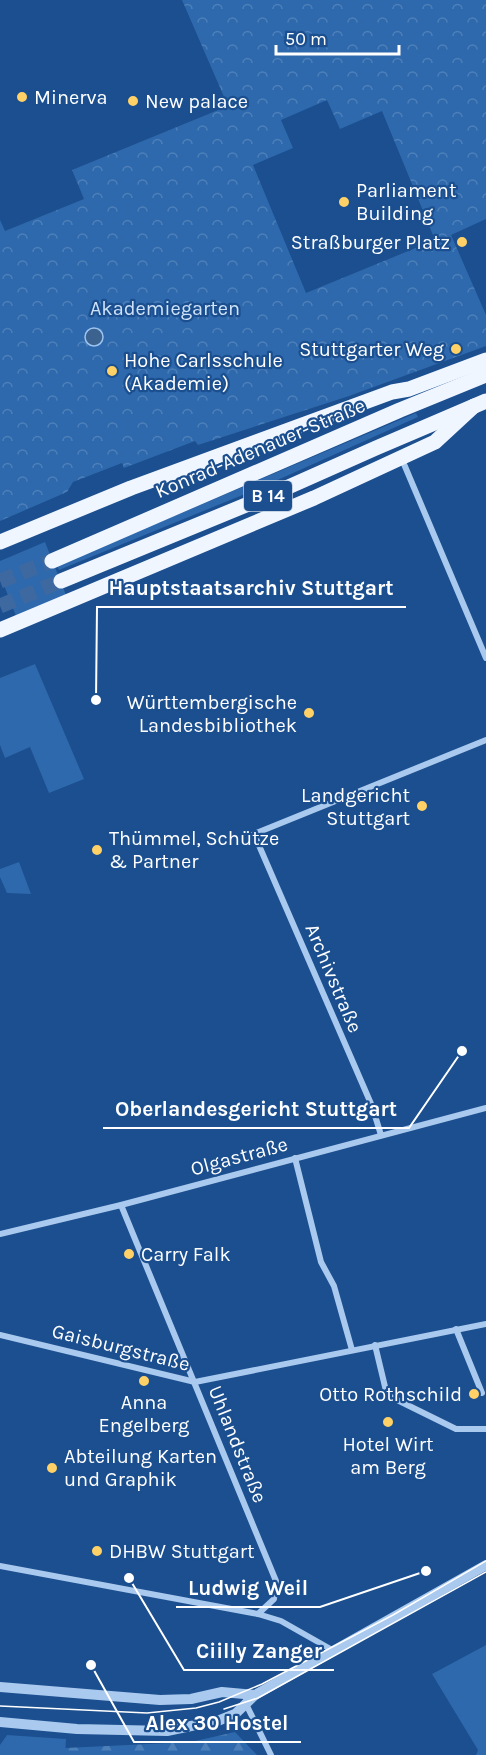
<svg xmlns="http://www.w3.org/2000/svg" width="486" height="1755" viewBox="0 0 486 1755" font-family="Karla,sans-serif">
  <defs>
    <pattern id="forest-firs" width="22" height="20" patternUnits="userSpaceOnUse" patternTransform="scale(1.5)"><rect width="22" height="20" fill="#2e69ad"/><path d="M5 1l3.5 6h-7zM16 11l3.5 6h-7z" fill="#4d80b9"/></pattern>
    <pattern id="park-crowns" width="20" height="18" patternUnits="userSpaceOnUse" patternTransform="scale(1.5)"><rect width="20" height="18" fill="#2e69ad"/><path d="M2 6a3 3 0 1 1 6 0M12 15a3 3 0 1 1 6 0" fill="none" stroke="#4d80b9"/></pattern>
  </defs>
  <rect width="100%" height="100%" fill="#1b4f8f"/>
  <g fill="#2e69ad">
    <polygon points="416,413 418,417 262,487 59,570 57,566"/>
    <polygon points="45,542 66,595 16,616 0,575 0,561"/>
    <polygon points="35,664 84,779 49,793 30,747 5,758 0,745 0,678"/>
    <polygon points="19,862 31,894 7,893 0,877 0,869"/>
    <polygon points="486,1645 486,1755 476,1755 478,1750 432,1674"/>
    <polygon points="7,1735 66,1739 65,1755 0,1755 0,1745"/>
  </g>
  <polygon fill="url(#forest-firs)" points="235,1732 257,1755 65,1755 65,1748 191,1742"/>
  <path fill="url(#park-crowns)" fill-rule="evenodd" d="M182,0H486V219L451,235L486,315V346L349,396L198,445L195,441L124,468L122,463L73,482L67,492L0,521V220L5,231L84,199L72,170L228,106ZM327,100L340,129L382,111L435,240L306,293L253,165L293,148L281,120Z"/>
  <circle fill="#3c6290" stroke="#9cc4f0" stroke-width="1.5" cx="94" cy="337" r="9"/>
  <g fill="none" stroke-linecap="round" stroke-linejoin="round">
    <g stroke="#3d69a0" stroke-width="15" stroke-dasharray="15 8" stroke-linecap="butt">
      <polyline points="0,581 52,561"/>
      <polyline points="0,606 61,581"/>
    </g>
    <g stroke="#a9c9ee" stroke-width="6">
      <polyline points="401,457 486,658"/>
      <polyline points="381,1135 372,1106 254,834 486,740"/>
      <polyline points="295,1158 321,1262 334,1286 352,1350"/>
      <polyline points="121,1205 276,1581 274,1599 258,1614"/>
      <polyline points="0,1234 121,1205 486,1108"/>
      <polyline points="456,1329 482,1393"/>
      <polyline points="0,1335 195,1382 486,1324"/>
      <polyline points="375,1345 387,1395 456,1429 486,1429"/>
      <polyline points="0,1566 258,1614 281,1621 334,1651"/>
      <polyline points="245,1702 271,1755"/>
    </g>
    <g stroke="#a9c9ee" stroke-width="10">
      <polyline points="0,1687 160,1700 191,1699 222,1692 255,1695"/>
      <polyline points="0,1722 77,1729 167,1731 220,1720 235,1714 255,1695 486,1565"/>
    </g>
    <g stroke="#f0f6ff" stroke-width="15">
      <polyline points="0,542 131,488 392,392 409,389 486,360"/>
      <polyline points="52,561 400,410 486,375"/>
      <polyline points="61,581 268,496 376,448 486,401"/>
      <polyline points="0,630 314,498 435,442 474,406"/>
    </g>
    <g stroke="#fff" stroke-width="1.5">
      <polyline points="0,1706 147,1713 196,1708 219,1702 262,1684 393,1615 486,1561"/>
      <polyline points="224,1709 258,1698 486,1572"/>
    </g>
  </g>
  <g fill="#ffd166" stroke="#1b4f8f" stroke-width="2">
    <circle cx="22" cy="97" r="6"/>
    <circle cx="133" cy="101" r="6"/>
    <circle cx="344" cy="202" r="6"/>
    <circle cx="462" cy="242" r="6"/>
    <circle cx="456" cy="349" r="6"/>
    <circle cx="112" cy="371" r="6"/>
    <circle cx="309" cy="713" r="6"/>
    <circle cx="422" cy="806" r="6"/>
    <circle cx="97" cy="850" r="6"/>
    <circle cx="129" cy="1254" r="6"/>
    <circle cx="144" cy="1381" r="6"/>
    <circle cx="474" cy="1394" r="6"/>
    <circle cx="388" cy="1422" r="6"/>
    <circle cx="52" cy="1468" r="6"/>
    <circle cx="97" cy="1551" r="6"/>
  </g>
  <g text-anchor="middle" stroke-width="4.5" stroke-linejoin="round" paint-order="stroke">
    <rect fill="#1b4f8f" stroke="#bbcadd" stroke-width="1.5" x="244" y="481" width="48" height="30" rx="4.5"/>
    <g font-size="18" font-weight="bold" fill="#fff">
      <text x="268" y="502">B 14</text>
    </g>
    <g font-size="20" fill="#fff" stroke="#1b4f8f" text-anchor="start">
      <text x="34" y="104">Minerva</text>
      <text x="145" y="108">New palace</text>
      <text x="356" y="197">Parliament<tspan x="356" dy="23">Building</tspan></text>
      <text x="450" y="249" text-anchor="end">Straßburger Platz</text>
      <text x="444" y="356" text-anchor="end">Stuttgarter Weg</text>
      <text x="124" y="367">Hohe Carlsschule<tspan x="124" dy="23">(Akademie)</tspan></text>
      <text x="297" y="709" text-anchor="end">Württembergische<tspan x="297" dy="23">Landesbibliothek</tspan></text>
      <text x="410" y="802" text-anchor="end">Landgericht<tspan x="410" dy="23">Stuttgart</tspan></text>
      <text x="109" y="845">Thümmel, Schütze<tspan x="109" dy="23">&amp; Partner</tspan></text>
      <text x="141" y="1261">Carry Falk</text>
      <text x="462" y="1401" text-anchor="end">Otto Rothschild</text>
      <text x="144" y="1409" text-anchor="middle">Anna<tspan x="144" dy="23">Engelberg</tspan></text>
      <text x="388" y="1451" text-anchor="middle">Hotel Wirt<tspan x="388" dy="23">am Berg</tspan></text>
      <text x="64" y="1463">Abteilung Karten<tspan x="64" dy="23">und Graphik</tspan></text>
      <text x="109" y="1558">DHBW Stuttgart</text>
    </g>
    <g font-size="20" fill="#cfe3fa" stroke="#1b4f8f">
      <text x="165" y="315">Akademiegarten</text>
    </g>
    <g font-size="20" fill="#fff" stroke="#1b4f8f">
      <text transform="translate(260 448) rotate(-23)" y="7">Konrad-Adenauer-Straße</text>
      <text transform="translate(334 978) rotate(67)" y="7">Archivstraße</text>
      <text transform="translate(239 1156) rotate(-15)" y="7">Olgastraße</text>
      <text transform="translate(121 1347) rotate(14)" y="7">Gaisburgstraße</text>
      <text transform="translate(238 1444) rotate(68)" y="7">Uhlandstraße</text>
    </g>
  </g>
  <path fill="none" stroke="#fff" stroke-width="2" d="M96 700L97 607H406M462 1051L409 1128H103M426 1571L320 1607H176M129 1578L184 1670H334M91 1665L134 1742H301"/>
  <g fill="#fff" stroke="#1b4f8f" stroke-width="2">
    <circle cx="96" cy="700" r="6"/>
    <circle cx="462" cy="1051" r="6"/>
    <circle cx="426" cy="1571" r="6"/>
    <circle cx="129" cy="1578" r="6"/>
    <circle cx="91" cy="1665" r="6"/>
  </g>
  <g font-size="21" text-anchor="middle" font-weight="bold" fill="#fff" stroke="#1b4f8f" stroke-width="4.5" stroke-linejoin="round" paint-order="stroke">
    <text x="251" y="595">Hauptstaatsarchiv Stuttgart</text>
    <text x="256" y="1116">Oberlandesgericht Stuttgart</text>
    <text x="248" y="1595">Ludwig Weil</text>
    <text x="259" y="1658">Ciilly Zanger</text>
    <text x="217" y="1730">Alex 30 Hostel</text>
  </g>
  <path d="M276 45v9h123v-9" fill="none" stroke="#ffffff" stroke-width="3"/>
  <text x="285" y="45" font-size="18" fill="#ffffff" stroke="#1b4f8f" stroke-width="4.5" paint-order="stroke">50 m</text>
</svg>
